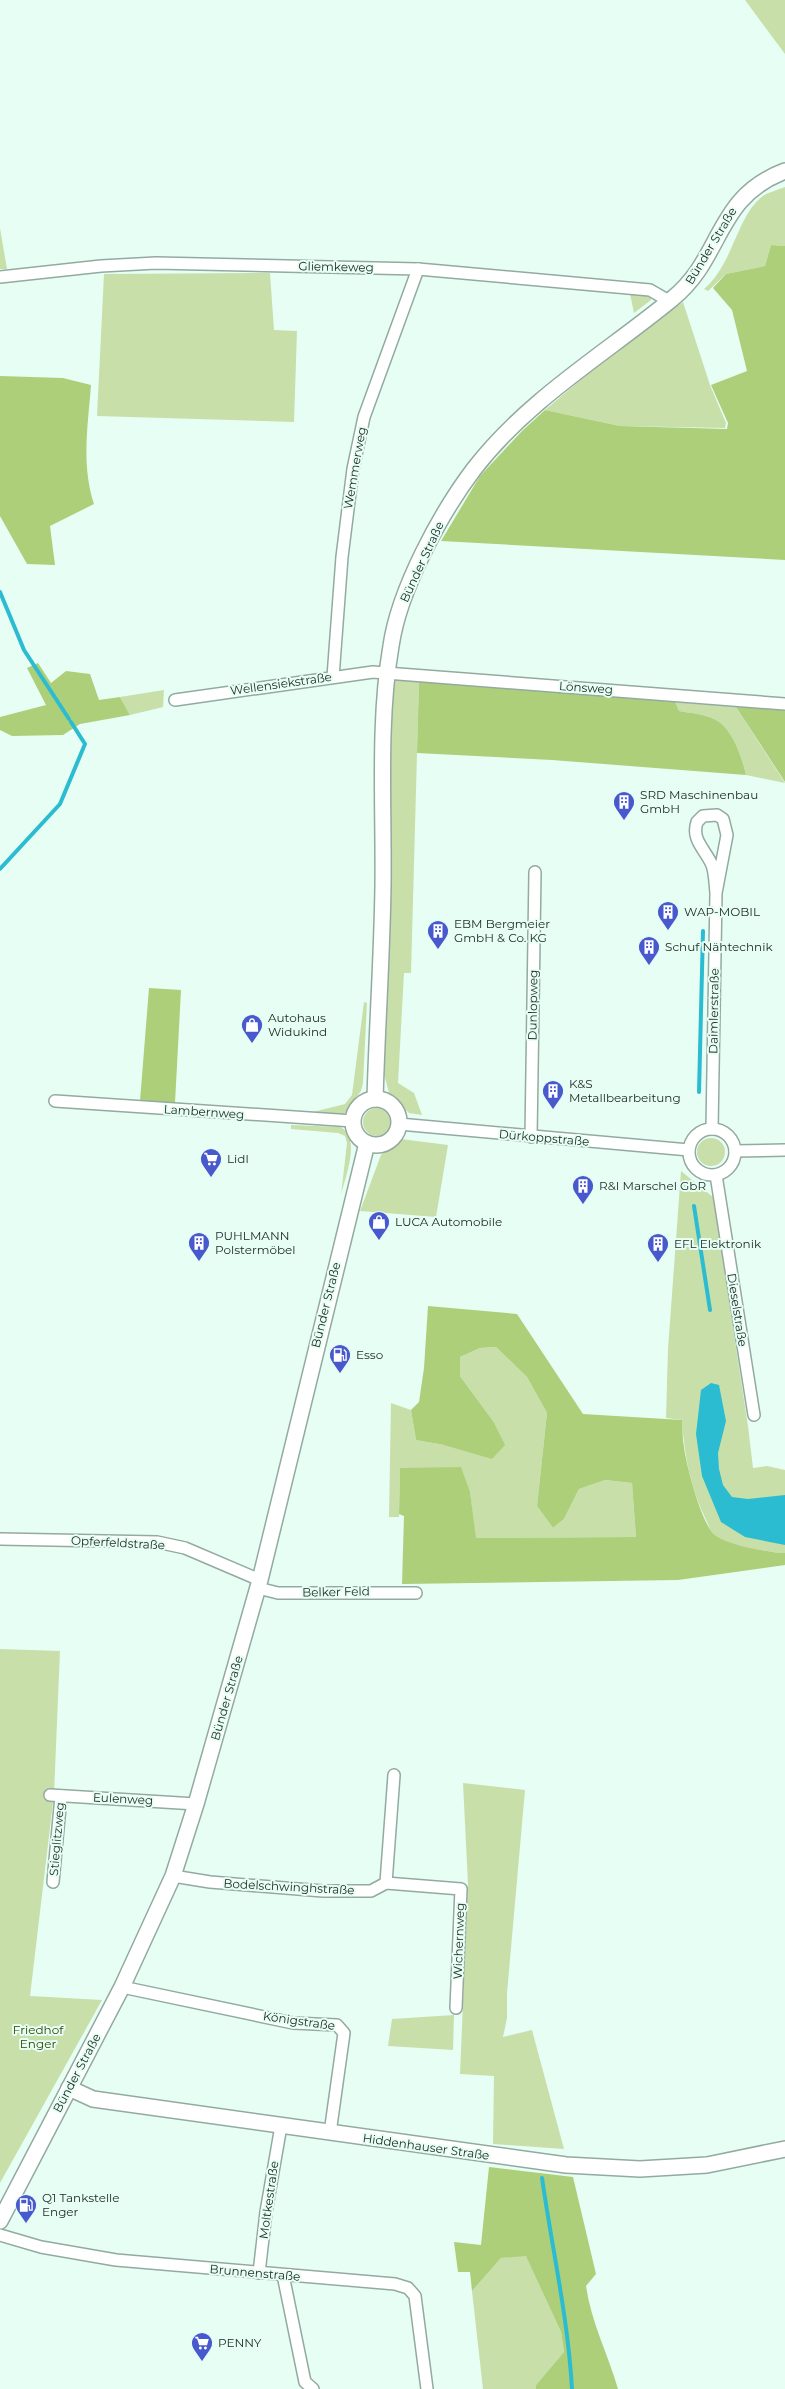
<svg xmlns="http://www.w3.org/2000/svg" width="785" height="2389" viewBox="0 0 785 2389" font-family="Montserrat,sans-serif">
  <rect width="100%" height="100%" fill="#e6fef4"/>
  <g fill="#c8dfaa">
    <polygon points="745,0 785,0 785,54"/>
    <path d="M785,187V246L771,245L765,266L726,274L708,291L704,289C733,265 737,215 763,196C769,192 778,190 785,187Z"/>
    <polygon points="0,228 7,269 0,269"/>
    <polygon points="270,273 274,330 297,331 294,422 97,416 104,274"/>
    <polygon points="630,294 646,295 651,298 651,300 634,313"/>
    <polygon points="683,302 710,385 726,423 725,428 620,426 545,410 603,361"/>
    <polygon points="396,680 419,681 411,973 404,973 398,1083 414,1093 422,1115 409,1113 389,1093 384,1074 391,684"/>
    <polygon points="164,690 163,707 130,715 120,697"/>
    <path d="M675,702L736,707L785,783L746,775C742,757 732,727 714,719C704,714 690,713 679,711Z"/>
    <polygon points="364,1002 367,1003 363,1083 361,1091 344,1114 309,1113 345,1104 352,1095"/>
    <circle cx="377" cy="1122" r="14"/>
    <path d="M291,1125L340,1127C362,1136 345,1178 341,1195L347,1143L345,1136L338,1133L291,1129Z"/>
    <circle cx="711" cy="1152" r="14"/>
    <polygon points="401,1139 448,1145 436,1217 360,1211 381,1155"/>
    <path d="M681,1171L713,1197L748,1426L753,1468L767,1466L785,1470V1553H778C758,1549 731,1548 714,1535C711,1532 709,1526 707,1522C691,1490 684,1455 682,1420L666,1418L668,1349Z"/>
    <polygon points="496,1347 527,1377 547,1413 537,1506 553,1528 564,1519 579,1489 605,1480 632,1483 636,1537 475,1538 470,1492 400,1468 399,1517 389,1517 391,1403 411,1410 416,1440 444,1445 493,1421 460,1376 460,1357 480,1348"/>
    <polygon points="0,1649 60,1651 54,1794 30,1996 102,2000 0,2183"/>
    <polygon points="463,1783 525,1790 507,1993 507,2018 503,2037 532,2030 564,2149 493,2144 494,2076 460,2074 468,1884"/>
    <polygon points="454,2015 453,2050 388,2046 392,2019"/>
    <polygon points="526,2255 561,2332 564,2352 536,2385 536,2389 483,2389 472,2291 501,2258"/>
  </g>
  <g fill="#adcf79">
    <polygon points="771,245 785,246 785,560 441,541 480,476 522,431 545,410 620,426 727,429 728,423 711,385 747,371 732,310 713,288 726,274 765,266"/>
    <path d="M0,376L63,378L91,385C88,426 81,464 94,504L50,526L55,565L27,564L0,516Z"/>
    <polygon points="38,663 51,683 66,671 90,674 99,700 120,697 130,715 80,724 63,735 12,736 0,730 0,717 46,705 27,668"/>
    <path d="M419,681L675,702L679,711C690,713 704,714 714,719C732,727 742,757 746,775L552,760L417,753Z"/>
    <polygon points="736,707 785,710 785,782"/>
    <polygon points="149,988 181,990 175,1103 140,1101"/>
    <path d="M428,1306L517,1314L583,1414L682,1420C683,1429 682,1438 684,1447C686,1464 702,1527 716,1536C734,1547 757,1549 778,1553H785V1565L678,1580L402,1584L404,1516L399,1514L400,1468L461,1467L470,1492L476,1538L636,1537L632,1483L605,1480L579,1489L564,1519L553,1528L537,1506L547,1413L527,1377L496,1347L480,1348L460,1357V1376L493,1421L505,1445L492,1459L444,1445L416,1440L411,1410L419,1402L424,1368Z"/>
    <path d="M489,2167L573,2177L596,2274L586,2286C591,2322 608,2354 618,2389H536V2385L564,2352L561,2332L526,2256L501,2258L472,2291L470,2272H458L454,2242L481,2245Z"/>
  </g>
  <polygon fill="#2bbcd1" points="711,1383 719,1385 726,1421 718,1453 719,1469 723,1485 732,1497 748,1499 785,1495 785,1545 745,1537 721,1522 702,1476 696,1434 701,1390"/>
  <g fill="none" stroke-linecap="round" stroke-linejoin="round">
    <g stroke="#2bbcd1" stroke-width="4">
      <polyline points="0,592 24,650 69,719"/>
      <polyline points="0,869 60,804 85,744 71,722"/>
      <polyline points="699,1092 703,931"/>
      <polyline points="694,1206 710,1310"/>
      <path d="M542,2178C552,2248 568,2318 572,2389"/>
    </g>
    <g stroke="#93aaa0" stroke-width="14">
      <g id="street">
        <polyline points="0,277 101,266 156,263 418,269 650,290 669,301"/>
        <polyline points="333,677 342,557 353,469 364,417 418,269"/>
        <polyline points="175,700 373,672 785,704"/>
        <polyline points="55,1101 353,1121"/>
        <polyline points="399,1124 689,1150"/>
        <circle cx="712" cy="1152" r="23"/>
        <path d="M712,1129L716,893L727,835L723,819L717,815L703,816L697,822C691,840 705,849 712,865C715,873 715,884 716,893"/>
        <polyline points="531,1137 535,872"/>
        <polyline points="735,1151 785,1150"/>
        <polyline points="716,1175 754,1415"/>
        <polyline points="0,1539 157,1542 185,1548 260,1580"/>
        <polyline points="258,1588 278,1593 416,1593"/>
        <polyline points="50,1795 196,1804"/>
        <polyline points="173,1876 210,1882 323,1891 371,1891 386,1883 394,1775"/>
        <polyline points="53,1882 61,1796"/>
        <polyline points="386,1883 461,1889 456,2008"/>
        <polyline points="122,1987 293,2023 337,2025 344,2033 330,2133"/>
        <polyline points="0,2235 41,2247 116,2260 395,2284 408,2288 415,2296 427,2389"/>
        <polyline points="259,2273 266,2212 281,2126"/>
        <polyline points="283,2275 305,2382 313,2389"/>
      </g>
    </g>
    <g stroke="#93aaa0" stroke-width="18">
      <g id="secondary">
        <path d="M375,1099C377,1028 382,957 383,886C384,808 378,721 391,646C399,590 440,514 474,469C528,399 605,354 672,299C724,257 714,198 785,171"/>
        <circle cx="376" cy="1122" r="23"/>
        <polyline points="69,2088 93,2099 566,2165 640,2169 707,2165 785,2149"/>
        <polyline points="0,2221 122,1987 173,1876 196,1804 260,1580 367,1143"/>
      </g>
    </g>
    <use href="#street" stroke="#fff" stroke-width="11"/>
    <use href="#secondary" stroke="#fff" stroke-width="15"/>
  </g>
  <defs>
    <g id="building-pin" transform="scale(1.125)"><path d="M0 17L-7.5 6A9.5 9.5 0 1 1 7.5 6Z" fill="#4859ce" stroke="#e6fef4"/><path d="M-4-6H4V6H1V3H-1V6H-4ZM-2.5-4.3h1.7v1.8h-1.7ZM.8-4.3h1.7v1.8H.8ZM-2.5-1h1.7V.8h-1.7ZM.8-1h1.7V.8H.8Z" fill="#fff"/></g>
    <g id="shop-pin" transform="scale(1.125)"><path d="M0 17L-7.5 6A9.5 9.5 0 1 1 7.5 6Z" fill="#4859ce" stroke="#e6fef4"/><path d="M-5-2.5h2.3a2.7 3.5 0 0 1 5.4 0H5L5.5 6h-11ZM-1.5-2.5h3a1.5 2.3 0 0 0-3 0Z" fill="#fff"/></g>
    <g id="supermarket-pin" transform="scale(1.125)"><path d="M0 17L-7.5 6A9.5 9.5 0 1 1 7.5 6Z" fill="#4859ce" stroke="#e6fef4"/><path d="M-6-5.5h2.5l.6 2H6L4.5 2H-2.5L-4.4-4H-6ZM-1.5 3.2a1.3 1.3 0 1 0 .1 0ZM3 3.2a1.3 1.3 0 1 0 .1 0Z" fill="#fff"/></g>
    <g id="fuel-pin" transform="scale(1.125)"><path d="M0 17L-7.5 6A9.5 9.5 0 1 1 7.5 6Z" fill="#4859ce" stroke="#e6fef4"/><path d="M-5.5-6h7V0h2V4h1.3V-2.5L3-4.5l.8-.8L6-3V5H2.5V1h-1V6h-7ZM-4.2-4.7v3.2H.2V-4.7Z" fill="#fff"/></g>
  </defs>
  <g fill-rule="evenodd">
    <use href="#building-pin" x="624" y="802"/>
    <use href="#building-pin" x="668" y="912"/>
    <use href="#building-pin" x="438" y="931"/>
    <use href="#building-pin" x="649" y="947"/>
    <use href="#shop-pin" x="252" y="1025"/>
    <use href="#building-pin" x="553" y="1091"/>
    <use href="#supermarket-pin" x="211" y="1159"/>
    <use href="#building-pin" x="583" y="1186"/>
    <use href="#shop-pin" x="379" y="1222"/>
    <use href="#building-pin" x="199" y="1243"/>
    <use href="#building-pin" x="658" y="1244"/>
    <use href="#fuel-pin" x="340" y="1355"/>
    <use href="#fuel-pin" x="26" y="2205"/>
    <use href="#supermarket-pin" x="202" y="2343"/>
  </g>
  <g text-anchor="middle" stroke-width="4" stroke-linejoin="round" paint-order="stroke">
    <g font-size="12" fill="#1e2723" stroke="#e6fef4">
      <text transform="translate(711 246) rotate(-59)" y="4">Bünder Straße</text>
      <text transform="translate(336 267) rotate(1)" y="4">Gliemkeweg</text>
      <text transform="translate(355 468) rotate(-80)" y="4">Wemmerweg</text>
      <text transform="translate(422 562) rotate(-65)" y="4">Bünder Straße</text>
      <text transform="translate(281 684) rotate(-8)" y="4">Wellensiekstraße</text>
      <text transform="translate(586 688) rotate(4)" y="4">Lönsweg</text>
      <text transform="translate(533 1005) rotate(-89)" y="4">Dunlopweg</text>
      <text transform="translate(714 1011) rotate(-89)" y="4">Daimlerstraße</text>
      <text transform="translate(204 1112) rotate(4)" y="4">Lambernweg</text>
      <text transform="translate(544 1138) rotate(5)" y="4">Dürkoppstraße</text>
      <text transform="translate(326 1305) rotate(-76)" y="4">Bünder Straße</text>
      <text transform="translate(737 1310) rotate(81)" y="4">Dieselstraße</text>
      <text transform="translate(118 1543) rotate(3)" y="4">Opferfeldstraße</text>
      <text transform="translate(336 1592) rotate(-1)" y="4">Belker Feld</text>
      <text transform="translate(227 1698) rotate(-74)" y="4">Bünder Straße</text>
      <text transform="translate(123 1799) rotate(3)" y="4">Eulenweg</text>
      <text transform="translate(57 1839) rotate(-85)" y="4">Stieglitzweg</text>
      <text transform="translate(289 1887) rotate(3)" y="4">Bodelschwinghstraße</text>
      <text transform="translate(459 1941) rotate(-88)" y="4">Wichernweg</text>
      <text transform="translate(299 2021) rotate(8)" y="4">Königstraße</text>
      <text transform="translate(77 2073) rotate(-62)" y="4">Bünder Straße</text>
      <text transform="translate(426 2147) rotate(8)" y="4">Hiddenhauser Straße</text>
      <text transform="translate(269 2200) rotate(-82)" y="4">Moltkestraße</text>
      <text transform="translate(255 2273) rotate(5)" y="4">Brunnenstraße</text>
    </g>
    <g font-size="12" fill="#1e2723" stroke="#e6fef4" text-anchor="start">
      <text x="640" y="799">SRD Maschinenbau<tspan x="640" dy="14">GmbH</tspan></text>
      <text x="684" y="916">WAP-MOBIL</text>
      <text x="454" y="928">EBM Bergmeier<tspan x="454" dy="14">GmbH &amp; Co. KG</tspan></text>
      <text x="665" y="951">Schuf Nähtechnik</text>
      <text x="268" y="1022">Autohaus<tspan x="268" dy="14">Widukind</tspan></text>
      <text x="569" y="1088">K&amp;S<tspan x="569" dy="14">Metallbearbeitung</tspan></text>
      <text x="227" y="1163">Lidl</text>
      <text x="599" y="1190">R&amp;I Marschel GbR</text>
      <text x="395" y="1226">LUCA Automobile</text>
      <text x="215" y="1240">PUHLMANN<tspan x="215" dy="14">Polstermöbel</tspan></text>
      <text x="674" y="1248">EFL Elektronik</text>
      <text x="356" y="1359">Esso</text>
      <text x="42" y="2202">Q1 Tankstelle<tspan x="42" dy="14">Enger</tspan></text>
      <text x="218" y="2347">PENNY</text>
    </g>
    <g font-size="12" fill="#304302" stroke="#e6fef4">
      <text x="38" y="2034">Friedhof<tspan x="38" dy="14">Enger</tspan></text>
    </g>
  </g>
</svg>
